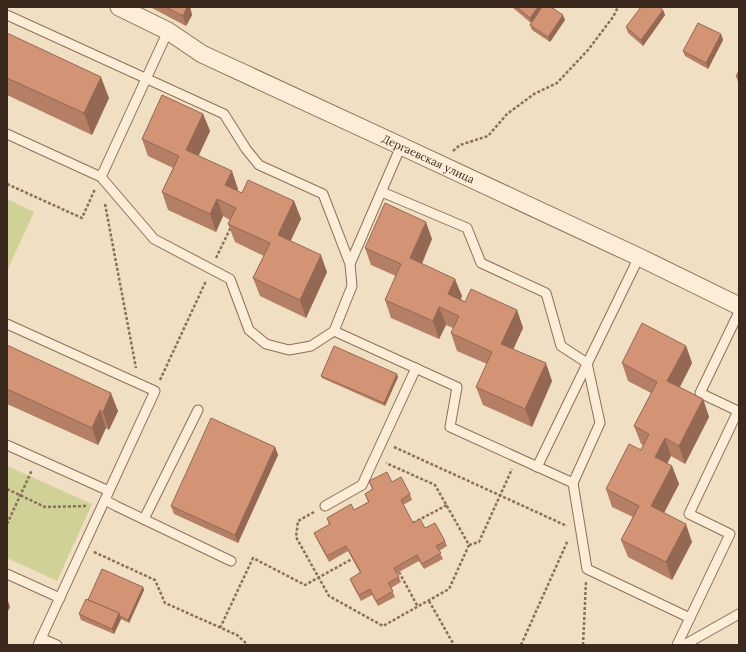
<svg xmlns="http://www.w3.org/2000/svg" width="746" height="652" viewBox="0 0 746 652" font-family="Lora,serif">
  <rect width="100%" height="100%" fill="#f1dfc3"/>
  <g fill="#cfd196">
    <polygon points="7,199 34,212 7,271"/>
    <polygon points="7,466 92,504 57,581 7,558"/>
  </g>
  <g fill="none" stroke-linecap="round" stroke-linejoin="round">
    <g stroke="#8d6f58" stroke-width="11">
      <g id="service">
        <polyline points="7,15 224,114 246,149 259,165 323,194 350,264 352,286 334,331 311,346 289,350 266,344 249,330 230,279 154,239 101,177"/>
        <polyline points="7,134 101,177 168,31"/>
        <polyline points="382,192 467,228 481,263 546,293 561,346 587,363 600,423 573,483 587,569 690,618"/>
        <polyline points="350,264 401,146"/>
        <polyline points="7,324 155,391 38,645"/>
        <polyline points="334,331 457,387 450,427 573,483"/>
        <polyline points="7,445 109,491"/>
        <polyline points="537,467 639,257"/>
        <polyline points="105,500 116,506 231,561"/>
        <polyline points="325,506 362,485 416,368"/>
        <polyline points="144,519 198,410"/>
        <polyline points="7,574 60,598"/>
        <polyline points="41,638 57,645"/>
        <polyline points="677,645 730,534 689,514 738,411 700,393 739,312"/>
        <polyline points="684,645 739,614"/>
      </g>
    </g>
    <g stroke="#8d6f58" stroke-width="19">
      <g id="minor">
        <path id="s1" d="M119,7L168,31L202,54L401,146L639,257L739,306"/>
      </g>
    </g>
    <g stroke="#8d6f58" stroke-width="2.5" stroke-dasharray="3 2" stroke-linecap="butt">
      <polyline points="453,151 460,145 488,136 507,114 534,94 557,83 588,50 613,17 618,7"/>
      <polyline points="7,184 82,218 95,189"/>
      <polyline points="105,204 136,368"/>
      <polyline points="216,258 231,227"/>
      <polyline points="160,380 206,281"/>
      <polyline points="394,447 567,526"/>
      <polyline points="7,489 45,507 88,506"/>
      <polyline points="314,512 298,521 296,537 329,596 383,626 449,589 469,545 435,485 386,463"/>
      <polyline points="413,523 447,505"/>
      <polyline points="7,524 32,470"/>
      <polyline points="469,545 479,542 512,469"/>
      <polyline points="94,552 155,580 165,603 237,635 248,645"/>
      <polyline points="399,572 418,607"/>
      <polyline points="429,601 454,645"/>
      <polyline points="220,628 253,558 305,585 352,559"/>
      <polyline points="521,645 568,540"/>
      <polyline points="583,645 586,582"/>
    </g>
    <use href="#service" stroke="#fbedd7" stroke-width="9"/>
    <use href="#minor" stroke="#fbedd7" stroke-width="17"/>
  </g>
  <g fill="#b57f65">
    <polygon points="150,7 190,7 192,15 186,26"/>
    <polygon points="512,7 540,7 541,9 565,20 550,42 532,30 530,25 531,23"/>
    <polygon points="663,10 665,15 643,46 628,33 626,27"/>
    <polygon points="7,33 109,98 92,135 7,95"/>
    <polygon points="721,34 723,40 708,69 685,56 683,51"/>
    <polygon points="739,71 739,82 738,82 736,76"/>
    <polygon points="203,114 210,131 198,156 238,189 237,191 242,193 294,201 301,219 290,240 327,272 306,318 260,296 253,278 264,256 235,242 228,224 230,220 223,216 216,232 168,210 162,192 173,168 148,156 142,139"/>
    <polygon points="432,239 422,264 462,296 461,299 465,302 517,310 523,328 513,349 552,381 532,427 483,405 476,387 487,364 457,351 451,333 453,328 446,325 439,339 391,318 385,300 396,276 371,265 365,248"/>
    <polygon points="7,345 118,411 109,430 106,428 98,445 7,404"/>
    <polygon points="686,346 692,363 680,387 703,399 709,417 685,464 671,456 667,464 672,466 679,484 664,513 692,542 672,580 628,557 621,540 633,517 612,507 606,489 641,450 643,445 641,444 634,426 651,393 628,381 622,363"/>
    <polygon points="321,376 398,377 385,406 322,378"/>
    <polygon points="275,447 278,455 238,543 174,514 171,506"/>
    <polygon points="369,481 392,482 410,494 412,500 403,505 413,523 425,528 445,541 447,546 439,551 443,559 424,569 419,561 397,573 401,582 391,588 395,597 378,606 372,595 361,601 352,584 350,579 360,573 348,551 329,562 316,538 314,533 329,525 327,518 354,510 368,502 365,494 372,489"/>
    <polygon points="143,587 144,590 129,623 121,619 114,634 81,620 79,614 88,600"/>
  </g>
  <g fill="#946853">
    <polygon points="187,7 190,7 192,15 186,26 183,16"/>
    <polygon points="538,7 540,7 541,11 532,23 530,18"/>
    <polygon points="663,10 665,15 643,46 641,40"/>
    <polygon points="563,15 565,20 550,42 548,37"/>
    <polygon points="721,34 723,40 708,69 706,63"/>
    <polygon points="101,77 109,98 92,135 84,113"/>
    <polygon points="203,114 210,131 193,168 186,150"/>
    <polygon points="232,171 238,189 232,203 225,185"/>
    <polygon points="217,199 223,216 216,232 210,214"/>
    <polygon points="294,201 301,219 285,253 278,235"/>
    <polygon points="426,222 432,239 416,276 410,258"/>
    <polygon points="321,255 327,272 306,318 300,300"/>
    <polygon points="455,279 462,296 455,312 448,294"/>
    <polygon points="439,307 446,325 439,339 433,321"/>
    <polygon points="517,310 523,328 508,361 501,344"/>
    <polygon points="686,346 692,363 674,398 667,381"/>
    <polygon points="546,363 552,381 532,427 525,409"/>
    <polygon points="397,374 398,377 385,406 384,403"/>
    <polygon points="111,393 118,411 109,430 103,412"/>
    <polygon points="703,399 709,417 685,464 679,446"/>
    <polygon points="100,410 106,428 98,445 92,428"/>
    <polygon points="665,438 671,456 661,475 655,457"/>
    <polygon points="275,447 278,455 238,543 235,535"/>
    <polygon points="672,466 679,484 658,524 651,506"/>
    <polygon points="686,524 692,542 672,580 666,562"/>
    <polygon points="143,587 144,590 129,623 128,620"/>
    <polygon points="7,598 10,607 7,613"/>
    <polygon points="119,613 121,619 114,634 112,629"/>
  </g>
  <g fill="#d39476" stroke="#946853">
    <polygon points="166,7 187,7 183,16"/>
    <polygon points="517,7 538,7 530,18"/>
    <polygon points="542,7 551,7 563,15 548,37 530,25"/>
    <polygon points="641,7 659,7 663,10 641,40 626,27"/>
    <polygon points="698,23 721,34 706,63 683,51"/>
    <polygon points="7,33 101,77 84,113 7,78"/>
    <polygon points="739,71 739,78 736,76"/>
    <polygon points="162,95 203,114 186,150 232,171 225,185 242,193 248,180 294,201 278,235 321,255 300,300 253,278 270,243 228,224 236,208 217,199 210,214 162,192 179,156 142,139"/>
    <polygon points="385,203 426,222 410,258 455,279 448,294 465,302 471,289 517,310 501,344 546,363 525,409 476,387 492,352 451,333 459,316 439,307 433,321 385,300 401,264 365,248"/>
    <polygon points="642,323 686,346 667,381 703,399 679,446 665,438 655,457 672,466 651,506 686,524 666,562 621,540 639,506 606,489 629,444 641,450 649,434 634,426 657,382 622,363"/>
    <polygon points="7,345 111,393 103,412 100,410 92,428 7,389"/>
    <polygon points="334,346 397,374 384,403 321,376"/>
    <polygon points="211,418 275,447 235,535 171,506"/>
    <polygon points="387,472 392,482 401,477 410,494 401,500 413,523 420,519 425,528 435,523 445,541 436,546 441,553 422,564 417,555 394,568 399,577 388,583 393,591 376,601 370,589 359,595 350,579 361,572 346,546 327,556 314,533 330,524 327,518 351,504 354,510 369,502 365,494 373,489 369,481"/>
    <polygon points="102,569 143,587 128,620 120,616 119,613 88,600"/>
    <polygon points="86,599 119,613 112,629 79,614"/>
  </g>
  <g text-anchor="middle" stroke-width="3" stroke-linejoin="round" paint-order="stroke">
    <g font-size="11" fill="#3c291d" stroke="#f8ead3">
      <text dy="4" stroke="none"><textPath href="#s1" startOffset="345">Дергаевская улица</textPath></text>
    </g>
  </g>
  <rect width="746" height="652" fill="none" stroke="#3c291d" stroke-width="16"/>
</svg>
